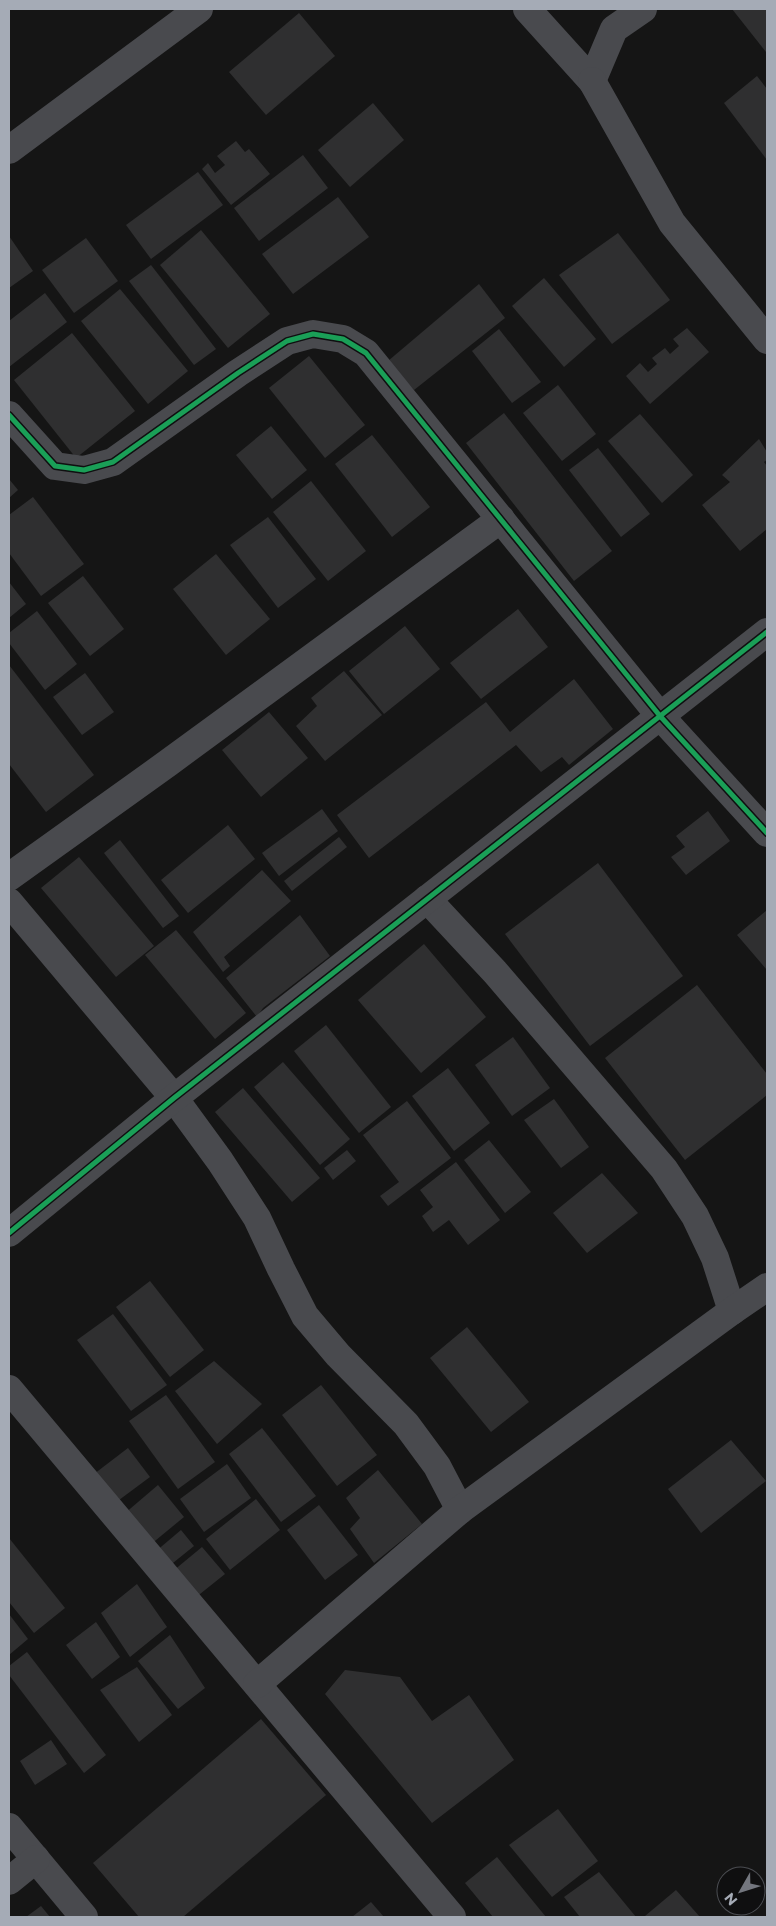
<svg xmlns="http://www.w3.org/2000/svg" width="776" height="1926" viewBox="0 0 776 1926" font-family="Montserrat,sans-serif">
  <rect width="100%" height="100%" fill="#151515"/>
  <g fill="#2f2f30">
    <polygon points="732,9 767,9 767,50 766,52"/>
    <polygon points="299,13 335,56 266,115 229,72"/>
    <polygon points="757,76 767,89 767,160 724,103"/>
    <polygon points="373,103 404,140 350,187 318,150"/>
    <polygon points="236,141 245,152 249,149 270,174 231,205 202,169 208,163 215,173 225,165 217,156"/>
    <polygon points="303,155 328,188 259,241 234,208"/>
    <polygon points="198,172 223,205 151,259 126,225"/>
    <polygon points="338,197 369,237 293,294 262,254"/>
    <polygon points="201,230 270,314 228,348 160,265"/>
    <polygon points="618,233 670,300 612,344 559,275"/>
    <polygon points="9,236 33,271 9,288"/>
    <polygon points="86,238 118,281 74,313 42,270"/>
    <polygon points="151,265 216,349 194,365 129,281"/>
    <polygon points="544,278 596,339 564,367 512,306"/>
    <polygon points="479,284 505,318 414,390 388,361"/>
    <polygon points="120,289 188,371 148,404 81,321"/>
    <polygon points="45,293 67,322 9,367 9,321"/>
    <polygon points="687,328 709,352 650,404 626,376 640,363 648,372 657,364 652,358 665,348 670,354 679,346 673,339"/>
    <polygon points="499,329 541,382 512,403 472,351"/>
    <polygon points="72,333 135,411 76,458 14,380"/>
    <polygon points="309,356 365,425 325,458 269,388"/>
    <polygon points="558,385 596,434 562,461 523,413"/>
    <polygon points="504,413 612,551 574,581 466,443"/>
    <polygon points="640,414 693,475 662,503 608,441"/>
    <polygon points="271,426 307,470 272,499 236,455"/>
    <polygon points="372,435 430,507 392,537 335,464"/>
    <polygon points="759,439 767,452 767,460 764,462 767,466 767,529 740,551 702,505 730,482 722,475"/>
    <polygon points="598,448 650,514 621,537 569,470"/>
    <polygon points="9,479 18,490 9,498"/>
    <polygon points="311,481 366,551 328,581 273,512"/>
    <polygon points="33,497 84,564 41,596 9,553 9,515"/>
    <polygon points="268,517 316,579 278,608 230,545"/>
    <polygon points="216,554 270,619 226,655 173,589"/>
    <polygon points="83,576 124,629 90,656 48,603"/>
    <polygon points="9,582 26,604 9,618"/>
    <polygon points="518,609 548,647 481,699 450,663"/>
    <polygon points="37,611 77,664 45,690 9,643 9,633"/>
    <polygon points="405,626 440,669 384,714 349,671"/>
    <polygon points="9,665 94,775 46,812 9,764"/>
    <polygon points="344,671 382,715 325,761 296,726 317,706 311,698"/>
    <polygon points="85,673 114,712 82,735 53,697"/>
    <polygon points="574,679 613,729 569,765 562,757 541,772 516,745 369,858 337,815 486,702 510,732"/>
    <polygon points="269,712 308,758 261,797 222,750"/>
    <polygon points="322,809 338,831 279,876 262,853"/>
    <polygon points="708,811 730,841 686,875 671,857 685,847 676,836"/>
    <polygon points="228,825 255,859 188,913 161,880"/>
    <polygon points="339,837 347,847 292,891 284,881"/>
    <polygon points="120,840 179,916 163,928 104,853"/>
    <polygon points="79,857 154,946 116,977 41,888"/>
    <polygon points="598,863 683,976 590,1046 505,934"/>
    <polygon points="262,870 291,901 224,957 230,966 223,972 193,932"/>
    <polygon points="767,910 767,970 737,935"/>
    <polygon points="300,915 330,956 263,1008 257,1017 226,978"/>
    <polygon points="176,930 246,1013 215,1039 145,955"/>
    <polygon points="424,944 486,1017 421,1073 358,1000"/>
    <polygon points="697,985 767,1074 767,1095 685,1160 605,1058"/>
    <polygon points="326,1025 391,1107 359,1133 294,1051"/>
    <polygon points="513,1037 550,1088 512,1116 475,1065"/>
    <polygon points="283,1062 350,1139 320,1165 254,1087"/>
    <polygon points="448,1068 490,1123 454,1151 412,1096"/>
    <polygon points="243,1088 320,1178 292,1202 215,1112"/>
    <polygon points="554,1099 589,1147 561,1168 524,1120"/>
    <polygon points="407,1101 451,1158 388,1206 380,1196 399,1182 363,1135"/>
    <polygon points="489,1140 531,1192 505,1213 464,1160"/>
    <polygon points="347,1150 356,1161 333,1180 324,1168"/>
    <polygon points="456,1162 500,1220 468,1245 449,1220 433,1232 422,1216 433,1207 420,1190"/>
    <polygon points="602,1173 638,1213 587,1253 553,1213"/>
    <polygon points="150,1281 204,1350 170,1377 116,1307"/>
    <polygon points="113,1314 167,1385 131,1411 77,1340"/>
    <polygon points="467,1327 529,1402 491,1432 430,1358"/>
    <polygon points="214,1361 262,1404 217,1444 175,1391"/>
    <polygon points="321,1385 377,1455 337,1486 282,1415"/>
    <polygon points="166,1395 215,1462 178,1489 129,1421"/>
    <polygon points="262,1428 316,1496 281,1522 229,1454"/>
    <polygon points="731,1440 766,1481 701,1533 668,1489"/>
    <polygon points="128,1448 150,1477 115,1503 94,1474"/>
    <polygon points="227,1464 251,1498 204,1532 180,1499"/>
    <polygon points="378,1470 422,1524 374,1563 350,1529 360,1518 346,1498"/>
    <polygon points="158,1485 184,1517 150,1545 124,1514"/>
    <polygon points="256,1499 280,1530 230,1570 206,1539"/>
    <polygon points="319,1505 358,1555 325,1580 287,1530"/>
    <polygon points="181,1530 194,1546 168,1567 155,1552"/>
    <polygon points="9,1538 65,1608 34,1633 9,1602"/>
    <polygon points="202,1547 225,1574 195,1598 173,1571"/>
    <polygon points="137,1584 167,1627 130,1657 101,1613"/>
    <polygon points="9,1614 28,1639 9,1655"/>
    <polygon points="96,1622 120,1657 92,1679 66,1645"/>
    <polygon points="170,1635 205,1688 178,1709 138,1661"/>
    <polygon points="27,1652 106,1755 84,1773 9,1675 9,1666"/>
    <polygon points="137,1667 172,1715 139,1742 100,1690"/>
    <polygon points="345,1670 400,1677 432,1721 469,1695 514,1760 432,1823 325,1694"/>
    <polygon points="261,1719 326,1795 183,1917 139,1917 93,1863"/>
    <polygon points="51,1740 67,1764 35,1785 20,1761"/>
    <polygon points="558,1809 598,1861 552,1897 509,1845"/>
    <polygon points="497,1857 546,1917 493,1917 465,1883"/>
    <polygon points="599,1872 636,1917 580,1917 564,1897"/>
    <polygon points="676,1890 700,1917 647,1917 645,1916"/>
    <polygon points="371,1902 384,1917 352,1917"/>
    <polygon points="41,1906 50,1917 26,1917"/>
  </g>
  <g fill="none" stroke-linecap="round" stroke-linejoin="round">
    <g stroke="#494a4e" stroke-width="28">
      <polyline points="527,9 592,81 614,29 643,9"/>
      <polyline points="592,81 672,223 767,340"/>
      <polyline points="9,150 199,9"/>
      <polyline points="9,415 55,466 84,470 113,462 238,373 287,341 313,334 343,339 366,353 660,716 767,833"/>
      <polyline points="9,877 168,763 501,519"/>
      <polyline points="427,899 495,972 664,1169 695,1216 715,1258 732,1311"/>
      <polyline points="9,902 174,1098 220,1161 257,1218 281,1269 305,1316 338,1355 406,1424 437,1466 460,1510"/>
      <polyline points="9,1233 174,1098 767,632"/>
      <polyline points="9,1389 452,1917"/>
      <polyline points="257,1684 460,1510 732,1311 767,1287"/>
      <polyline points="9,1827 84,1917"/>
      <polyline points="9,1881 36,1859"/>
    </g>
    <g stroke="#0f0f10" stroke-width="8">
      <g id="cycleway">
        <polyline points="9,415 55,466 84,470 113,462 238,373 287,341 313,334 343,339 366,353 660,716 767,833"/>
        <polyline points="9,1233 174,1098 767,632"/>
      </g>
    </g>
    <use href="#cycleway" stroke="#1a9f57" stroke-width="5"/>
  </g>
  <rect width="776" height="1926" fill="none" stroke="#a5abb6" stroke-width="20"/>
  <g transform="translate(741 1891) rotate(231)"><circle r="24" fill="#0f0f10" stroke="#4b4d52"/>
  <path d="M0-4L9 19L0 12L-9 19Z" fill="#73767e"/>
  <text y="-8" font-size="14" font-weight="bold" text-anchor="middle" fill="#a5abb6">N</text>
  </g>
</svg>
